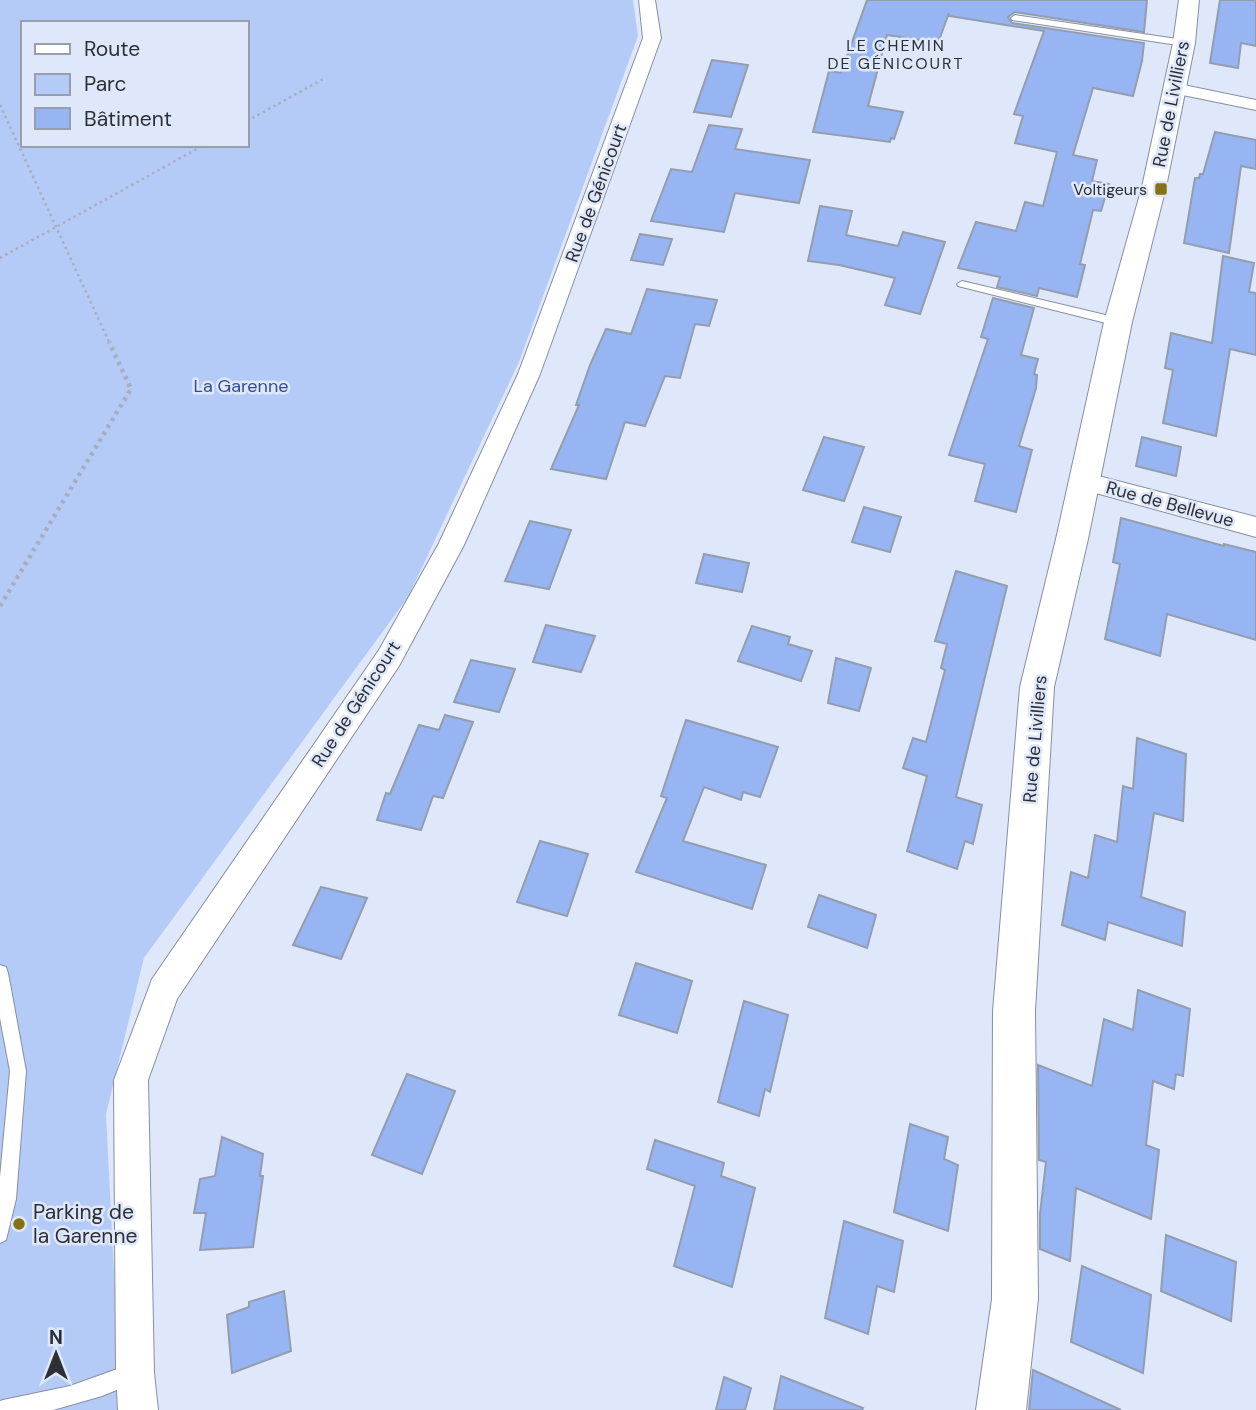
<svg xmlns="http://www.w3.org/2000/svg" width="1256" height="1410" viewBox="0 0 1256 1410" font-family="'DM Sans',sans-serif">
  <rect width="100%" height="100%" fill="#dfe8fa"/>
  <path fill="#b5cbf7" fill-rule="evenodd" d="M0,0H633L638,36L519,362L408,597L144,958L106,1114L121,1410H0ZM23,23H247V145H23Z"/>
  <g fill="#96b5f2" stroke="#949dae" stroke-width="2">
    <polygon points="867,0 1147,0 1144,32 1015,12 1008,17 1012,23 1144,43 1142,61 1133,96 1093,88 1073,155 1097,160 1092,181 1109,184 1101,211 1093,210 1080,264 1085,265 1077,297 1039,288 1037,296 997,287 1000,277 958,268 976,222 1016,231 1025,202 1043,206 1057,152 1015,143 1023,116 1014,114 1044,31 949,16 949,13 938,43 887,35 868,106 903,112 894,139 891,138 890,142 813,132 829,71 841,73"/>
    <polygon points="1220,0 1256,0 1256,46 1241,43 1238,68 1210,63"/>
    <polygon points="712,60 748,65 731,117 694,112"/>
    <polygon points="709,125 742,129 735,149 810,160 799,203 735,193 724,232 651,221 671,169 692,172"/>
    <polygon points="1215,132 1256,140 1256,169 1241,166 1229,253 1184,243 1195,178 1199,178 1200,174 1203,174"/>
    <polygon points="820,206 852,211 846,235 898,246 903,232 945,242 920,314 885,305 895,278 839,265 808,261"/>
    <polygon points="640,234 672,239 663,265 631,260"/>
    <polygon points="1223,256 1254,263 1249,292 1256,293 1256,355 1230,349 1216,436 1163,423 1173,370 1165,368 1171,333 1212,343"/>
    <polygon points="647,289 717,300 709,326 695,324 680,378 665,376 645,426 625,422 606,479 551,469 579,405 576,405 590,365 606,329 631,334"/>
    <polygon points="993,298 1034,308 1021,355 1038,359 1034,374 1037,375 1036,388 1019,446 1032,450 1016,512 975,501 985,464 949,455 988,339 981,337"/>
    <polygon points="824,437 864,447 844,501 803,490"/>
    <polygon points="1142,437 1181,447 1176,476 1136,466"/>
    <polygon points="864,507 901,517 890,552 852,542"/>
    <polygon points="1121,518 1224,546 1224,544 1256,552 1256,640 1167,614 1160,656 1105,639 1120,564 1113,562"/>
    <polygon points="530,521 571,530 549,589 505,581"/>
    <polygon points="704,554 749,563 742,592 696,583"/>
    <polygon points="956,571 1007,586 956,797 982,805 973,844 965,841 957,869 907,851 927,776 903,768 913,738 926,742 945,670 941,668 947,644 935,641"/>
    <polygon points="546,625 595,636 581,672 533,662"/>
    <polygon points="752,626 790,637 788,644 812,651 801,681 738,661"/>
    <polygon points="836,658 871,668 859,711 828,703"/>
    <polygon points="471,660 515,669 499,712 454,702"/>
    <polygon points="445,715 473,722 443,798 433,796 421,830 377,820 386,793 390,794 419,725 439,730"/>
    <polygon points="686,720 778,747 760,797 743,792 741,800 704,787 683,841 766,865 752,909 636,872 667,798 661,796"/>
    <polygon points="1137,738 1186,754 1183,821 1154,813 1141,897 1185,912 1182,946 1108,922 1105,940 1062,925 1071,872 1088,878 1095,835 1117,842 1123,786 1133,789"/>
    <polygon points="540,841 588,854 567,916 517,902"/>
    <polygon points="321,887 367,898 341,959 293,945"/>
    <polygon points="819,895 876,915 867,948 808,927"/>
    <polygon points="636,963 692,981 677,1033 619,1015"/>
    <polygon points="1138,990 1190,1009 1183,1076 1176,1074 1174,1089 1153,1081 1146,1145 1159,1150 1151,1219 1076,1188 1070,1261 1040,1249 1040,1214 1046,1162 1039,1160 1038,1065 1092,1086 1104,1019 1133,1030"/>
    <polygon points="744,1001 788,1015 770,1092 765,1089 759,1116 718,1102"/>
    <polygon points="407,1074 455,1091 422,1174 372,1155"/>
    <polygon points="910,1124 948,1137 944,1159 958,1165 948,1231 894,1212"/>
    <polygon points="222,1137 263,1154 260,1176 263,1176 253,1247 200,1250 206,1213 194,1213 200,1179 215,1176"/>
    <polygon points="655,1140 724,1163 721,1176 755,1188 732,1287 674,1266 695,1186 647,1169"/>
    <polygon points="844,1221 903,1241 894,1292 877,1286 868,1334 825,1318"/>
    <polygon points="1166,1235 1236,1262 1231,1321 1161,1291"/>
    <polygon points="1082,1266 1151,1295 1143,1373 1071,1342"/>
    <polygon points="284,1291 291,1351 232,1373 227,1315 249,1307 249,1302"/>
    <polygon points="1033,1370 1121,1410 1029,1410"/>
    <polygon points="781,1376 863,1408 862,1410 774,1410"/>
    <polygon points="724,1377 751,1388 745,1410 716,1410"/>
  </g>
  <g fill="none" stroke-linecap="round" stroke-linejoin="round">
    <g stroke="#878fa0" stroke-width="2">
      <g id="service">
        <polygon points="1015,15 1184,40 1188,43 1184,46 1012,20 1011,18"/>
        <polygon points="962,281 1118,318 1123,322 1118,326 958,286 957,284"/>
        <polygon points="0,965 6,967 8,973 26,1071 16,1199 6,1240 0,1243 0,1177 10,1071 0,1018"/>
        <polygon points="134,1363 141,1366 144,1373 141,1380 102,1396 53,1410 0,1410 0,1401 3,1400 70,1386"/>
      </g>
    </g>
    <g stroke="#878fa0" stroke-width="2">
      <g id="minor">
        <polygon points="639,0 655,0 661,38 540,374 464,545 399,666 177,999 148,1080 154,1373 158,1410 118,1410 116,1373 114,1080 148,990 152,979 379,650 439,543 518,374 643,38"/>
        <polygon points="1174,83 1256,100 1256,110 1168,92 1165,88 1168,84"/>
        <polygon points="1083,472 1256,517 1256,537 1074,487 1071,481 1074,475"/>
      </g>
    </g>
    <g stroke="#878fa0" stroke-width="2">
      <polygon id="tertiary" points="1179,0 1199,0 1195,43 1166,187 1132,322 1088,539 1054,687 1035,1011 1038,1299 1026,1410 976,1410 992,1299 993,1011 1020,687 1056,539 1104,322 1142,187 1173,43"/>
    </g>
    <g stroke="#a7aebd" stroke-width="2.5" stroke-dasharray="2.5 3.5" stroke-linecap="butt">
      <polyline points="0,105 110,344"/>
      <polyline points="247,121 325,78"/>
      <polyline points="0,258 204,145"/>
    </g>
    <polyline stroke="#a7aebd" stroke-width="4.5" stroke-dasharray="3.5 4.5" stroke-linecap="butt" points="0,606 131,389 109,342"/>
    <use href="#service" fill="#fff" fill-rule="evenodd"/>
    <use href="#minor" fill="#fff" fill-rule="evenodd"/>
    <use href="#tertiary" fill="#fff" fill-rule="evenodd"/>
  </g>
  <g fill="#847214" stroke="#dfe8fa" stroke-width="2.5">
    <rect x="1154" y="182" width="14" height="14" rx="3.5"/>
    <circle cx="19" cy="1224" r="7"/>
  </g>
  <g text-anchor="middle" stroke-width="5" stroke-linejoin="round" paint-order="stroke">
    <g font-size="16" letter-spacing="2" fill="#2c2f36" stroke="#dfe8fa">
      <text x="896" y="51">LE CHEMIN<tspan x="896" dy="18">DE GÉNICOURT</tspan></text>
    </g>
    <g font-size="16" fill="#2c2f36" stroke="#dfe8fa" text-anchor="end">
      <text x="1147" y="195">Voltigeurs</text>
    </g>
    <g font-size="18" fill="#2c2f36" stroke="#dfe8fa">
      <text transform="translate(1171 104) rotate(-79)" y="6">Rue de Livilliers</text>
      <text transform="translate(596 193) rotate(-70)" y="6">Rue de Génicourt</text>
      <text transform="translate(1170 504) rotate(15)" y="6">Rue de Bellevue</text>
      <text transform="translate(356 704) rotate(-57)" y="6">Rue de Génicourt</text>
      <text transform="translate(1035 739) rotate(-85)" y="6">Rue de Livilliers</text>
    </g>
    <g font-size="18" fill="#2e4e96" stroke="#dfe8fa">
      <text x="241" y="392">La Garenne</text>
    </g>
    <g font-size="21" fill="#2c2f36" stroke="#dfe8fa" text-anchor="start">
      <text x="33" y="1219">Parking de<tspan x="33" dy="24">la Garenne</tspan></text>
    </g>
  </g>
  <rect x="21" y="21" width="228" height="126" fill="#dfe8fa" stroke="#979eac" stroke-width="2"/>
  <rect x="35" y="44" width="35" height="10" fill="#ffffff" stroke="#979eac" stroke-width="2"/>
  <text x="84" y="56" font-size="21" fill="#2c2f36">Route</text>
  <rect x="35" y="74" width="35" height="21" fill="#b5cbf7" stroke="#979eac" stroke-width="2"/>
  <text x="84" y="91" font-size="21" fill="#2c2f36">Parc</text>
  <rect x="35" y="108" width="35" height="21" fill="#96b5f2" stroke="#979eac" stroke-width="2"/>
  <text x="84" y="126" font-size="21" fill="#2c2f36">Bâtiment</text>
  <g transform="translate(56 1354)" stroke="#dfe8fa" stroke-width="5" paint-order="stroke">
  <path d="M0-5L12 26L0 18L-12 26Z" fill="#2c2f36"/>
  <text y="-10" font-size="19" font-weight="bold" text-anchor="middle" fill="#2c2f36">N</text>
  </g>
</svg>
